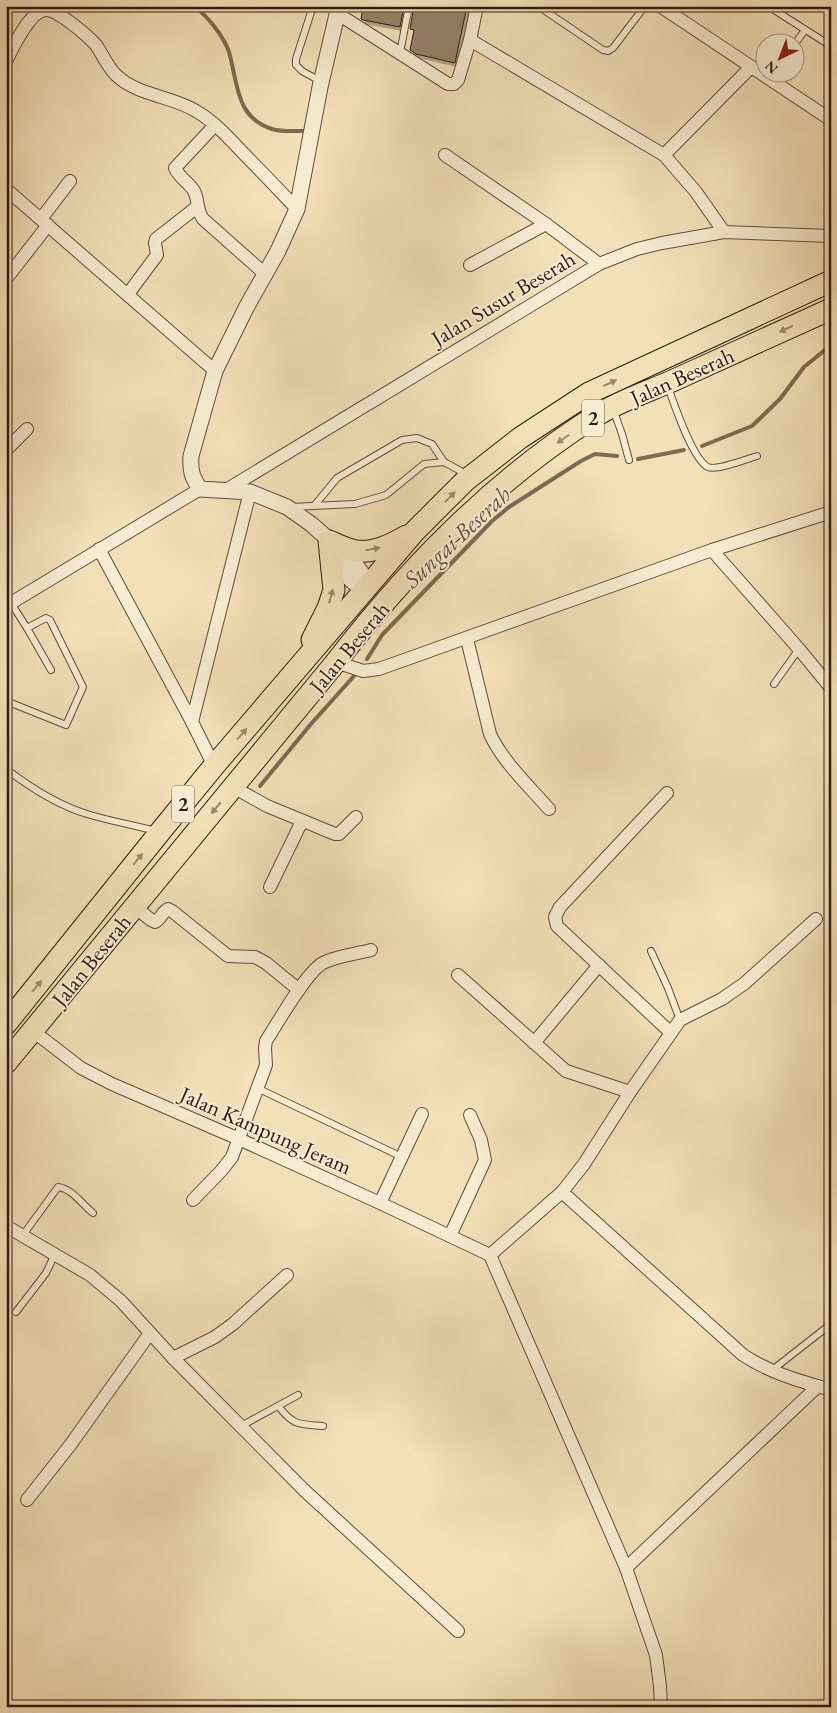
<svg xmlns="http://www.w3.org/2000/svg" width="837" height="1713" viewBox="0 0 837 1713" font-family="'EB Garamond',serif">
  <defs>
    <filter id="shadow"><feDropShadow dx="4" dy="4" stdDeviation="0" flood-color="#0004"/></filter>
  </defs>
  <rect width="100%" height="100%" fill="#f2e0b8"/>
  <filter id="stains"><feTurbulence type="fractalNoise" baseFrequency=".004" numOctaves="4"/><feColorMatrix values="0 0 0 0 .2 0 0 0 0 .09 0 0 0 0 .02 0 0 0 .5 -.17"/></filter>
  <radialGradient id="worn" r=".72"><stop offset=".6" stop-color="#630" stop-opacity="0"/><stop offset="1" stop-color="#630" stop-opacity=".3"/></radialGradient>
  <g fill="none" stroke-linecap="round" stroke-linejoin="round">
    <g stroke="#7e6953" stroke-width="4">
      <path d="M194,6C208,17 223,35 229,52C238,83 235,117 272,129C281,132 293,131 303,131"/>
      <polyline points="702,446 752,426 780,399 804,367 831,345"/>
      <polyline points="638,459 684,450"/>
      <polyline points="367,659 382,635 492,521 509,507 581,461 595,454 617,456"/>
      <polyline points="260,786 311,724 354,676"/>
    </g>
  </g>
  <g fill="#968168" stroke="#321a11" filter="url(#shadow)">
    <polygon points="363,6 404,6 400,27 363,20 361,19"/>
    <polygon points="414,6 467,6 455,63 416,54 410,50 414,30 410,29"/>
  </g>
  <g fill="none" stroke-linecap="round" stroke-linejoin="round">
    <g stroke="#624c3b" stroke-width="8">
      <g id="service">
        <polyline points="313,6 296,59 296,65 302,71 320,81"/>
        <polyline points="538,6 603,50 608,51 613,48 645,6"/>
        <polyline points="768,6 831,46"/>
        <polyline points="794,45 805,30"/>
        <polyline points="400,53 409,6"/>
        <path d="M668,387C674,404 693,460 708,467C716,471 747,459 757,456"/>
        <polyline points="613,409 622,434 629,460"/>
        <polyline points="314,506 337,478 402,440 417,438 432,444 444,462"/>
        <polyline points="291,507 355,504 386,495 424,464 444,462 468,475"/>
        <polyline points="27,628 51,670"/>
        <polyline points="774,684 799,649"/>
        <polyline points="6,701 66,725 83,687 50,620 46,618 27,628 11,603"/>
        <path d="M6,769C31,788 57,805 87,814C110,821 133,825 156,831"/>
        <polyline points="651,951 668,988 680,1020"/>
        <polyline points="257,1088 402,1157"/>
        <path d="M23,1235L58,1187C71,1188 83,1205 93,1213"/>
        <polyline points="16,1312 46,1273 55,1254"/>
        <polyline points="771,1371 831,1324"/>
        <path d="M279,1407C294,1426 299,1424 323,1426"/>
        <polyline points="241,1426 298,1395"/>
      </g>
    </g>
    <g stroke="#624c3b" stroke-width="14">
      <g id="minor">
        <polyline points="660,6 831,120"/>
        <polyline points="338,14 448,84 454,84 458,80 470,40 477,6"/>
        <polyline points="470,40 664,155 696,192 724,232"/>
        <path d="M6,61C13,48 30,9 47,10C59,11 88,36 96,45C103,55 108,68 117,76C139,96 172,96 196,111C215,122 229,138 244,154C262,172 279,190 297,209"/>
        <path d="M215,125L175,168C179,178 189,182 194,191C199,201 196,209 203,219L265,274"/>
        <polyline points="445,155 546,224 599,264"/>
        <polyline points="664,155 751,67"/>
        <polyline points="6,189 215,371"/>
        <polyline points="41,219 70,181"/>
        <polyline points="470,265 546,224"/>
        <polyline points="6,279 48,225"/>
        <polyline points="128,294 157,255 155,243 156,239 197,207"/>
        <polyline points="6,450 27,429"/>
        <polyline points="226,490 599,264 637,249 662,243 724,232 831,236"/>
        <polyline points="99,549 192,722"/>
        <polyline points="712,550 799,649 831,688"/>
        <polyline points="6,606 200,489"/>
        <path d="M467,639L490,734C503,762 528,785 549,809"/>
        <polyline points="336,662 363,671 379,669 712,550 831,512"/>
        <polyline points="214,766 192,722 250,492"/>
        <polyline points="233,787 267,806 335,834 339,834 356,817"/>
        <polyline points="667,793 560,907 555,917 557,926 671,1033"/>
        <polyline points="270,887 302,821"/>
        <path d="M134,906L151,920L155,922C161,919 162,912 168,909L172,911L228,956L255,957L266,963L299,990"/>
        <polyline points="458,975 566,1071 630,1092"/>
        <polyline points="33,1031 81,1068 112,1084 239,1139 380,1203 490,1255"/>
        <polyline points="534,1043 599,965"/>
        <path d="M562,1192L743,1355C770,1373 800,1381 831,1390"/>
        <path d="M193,1200L221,1171L232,1157L266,1065L265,1048L266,1041C277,1024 307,971 323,963C337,956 356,954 371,950"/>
        <polyline points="380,1203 422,1114"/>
        <polyline points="6,1226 90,1275 121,1301 173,1358 305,1491 458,1631"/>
        <polyline points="450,1236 485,1160 481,1140 470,1115"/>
        <polyline points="490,1255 626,1568 656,1655 660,1686 661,1707"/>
        <polyline points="490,1255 562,1192 584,1164 630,1092 680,1020 722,999 745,983 816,919"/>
        <polyline points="173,1358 215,1337 233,1324 287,1275"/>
        <polyline points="27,1500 71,1444 150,1333"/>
        <polyline points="626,1568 818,1386"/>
      </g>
    </g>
    <g stroke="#624c3b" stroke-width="17">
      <g id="tertiary">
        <path d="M339,6L320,87L297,209L278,251L246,308L215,371L191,456C190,471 192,477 200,489L250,492L287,507L311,524L352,560L361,572L366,589"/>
        <path d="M334,554C341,570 349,583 366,589"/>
      </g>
    </g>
    <g stroke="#321a11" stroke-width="23">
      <g id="trunk">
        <path d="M312,640L328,608L334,590L329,541C336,544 344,548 352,550C370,555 391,545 406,536"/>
        <polyline points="6,1024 160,832 214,766 415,531 465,481 520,438 589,393 831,281"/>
        <path d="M6,1063L336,662C410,566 496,478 599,414C620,401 649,391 672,381C725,357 778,333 831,309"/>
      </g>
    </g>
    <use href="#service" stroke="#f7ebd1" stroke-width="6"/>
    <use href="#minor" stroke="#f7ebd1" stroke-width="12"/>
    <use href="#tertiary" stroke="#f7ebd1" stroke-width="15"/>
    <use href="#trunk" stroke="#f2e0b8" stroke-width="21"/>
  </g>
  <defs><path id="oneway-solid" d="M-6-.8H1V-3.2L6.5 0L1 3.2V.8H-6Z" transform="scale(1.25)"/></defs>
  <g fill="#9c876d">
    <use href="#oneway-solid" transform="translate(786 329) rotate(156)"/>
    <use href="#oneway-solid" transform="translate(610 383) rotate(-25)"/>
    <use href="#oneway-solid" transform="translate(563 439) rotate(145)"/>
    <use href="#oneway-solid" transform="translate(450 497) rotate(-46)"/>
    <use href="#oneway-solid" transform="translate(373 549) rotate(-10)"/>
    <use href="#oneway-solid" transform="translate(331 596) rotate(-75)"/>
    <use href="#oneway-solid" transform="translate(242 734) rotate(-49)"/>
    <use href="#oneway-solid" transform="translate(216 808) rotate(130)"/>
    <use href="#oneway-solid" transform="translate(138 859) rotate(-51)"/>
    <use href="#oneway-solid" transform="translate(37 986) rotate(-51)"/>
  </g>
  <g text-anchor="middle" stroke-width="4" stroke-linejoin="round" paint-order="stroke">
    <g fill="#f7ebd1" stroke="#6d594b" stroke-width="1">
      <rect x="582" y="399.5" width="22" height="37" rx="4"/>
      <rect x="172" y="785.5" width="22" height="37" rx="4"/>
    </g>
    <g font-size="21" font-weight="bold" fill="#321a11">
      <text x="593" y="425">2</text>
      <text x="183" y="811">2</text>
    </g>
    <g font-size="22" fill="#321a11" stroke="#f7ebd1">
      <text transform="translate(503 298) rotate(-31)" y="8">Jalan Susur Beserah</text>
      <text transform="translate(682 376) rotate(-24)" y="8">Jalan Beserah</text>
      <text transform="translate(349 647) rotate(-50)" y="8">Jalan Beserah</text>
      <text transform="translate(91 960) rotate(-51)" y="8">Jalan Beserah</text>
      <text transform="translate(266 1130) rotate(24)" y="8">Jalan Kampung Jeram</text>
    </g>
    <g font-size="24" font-style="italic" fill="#654e3d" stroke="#f7ebd1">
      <text transform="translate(457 537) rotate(-43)" y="8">Sungai Beserah</text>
    </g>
  </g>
  <rect width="837" height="1713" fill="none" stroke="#f2e0b8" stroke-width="25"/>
  <rect x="8" y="8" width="822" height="1698" fill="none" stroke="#321a11" stroke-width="2.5"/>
  <rect x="12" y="12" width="812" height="1688" fill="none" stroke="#321a11"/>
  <g transform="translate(780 58) rotate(223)"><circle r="24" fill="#f7ebd1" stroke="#a89784"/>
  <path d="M0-4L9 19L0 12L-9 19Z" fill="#8f2418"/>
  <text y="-8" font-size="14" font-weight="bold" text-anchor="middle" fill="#321a11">N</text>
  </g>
  <rect width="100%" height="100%" filter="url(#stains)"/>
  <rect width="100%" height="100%" fill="url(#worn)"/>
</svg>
